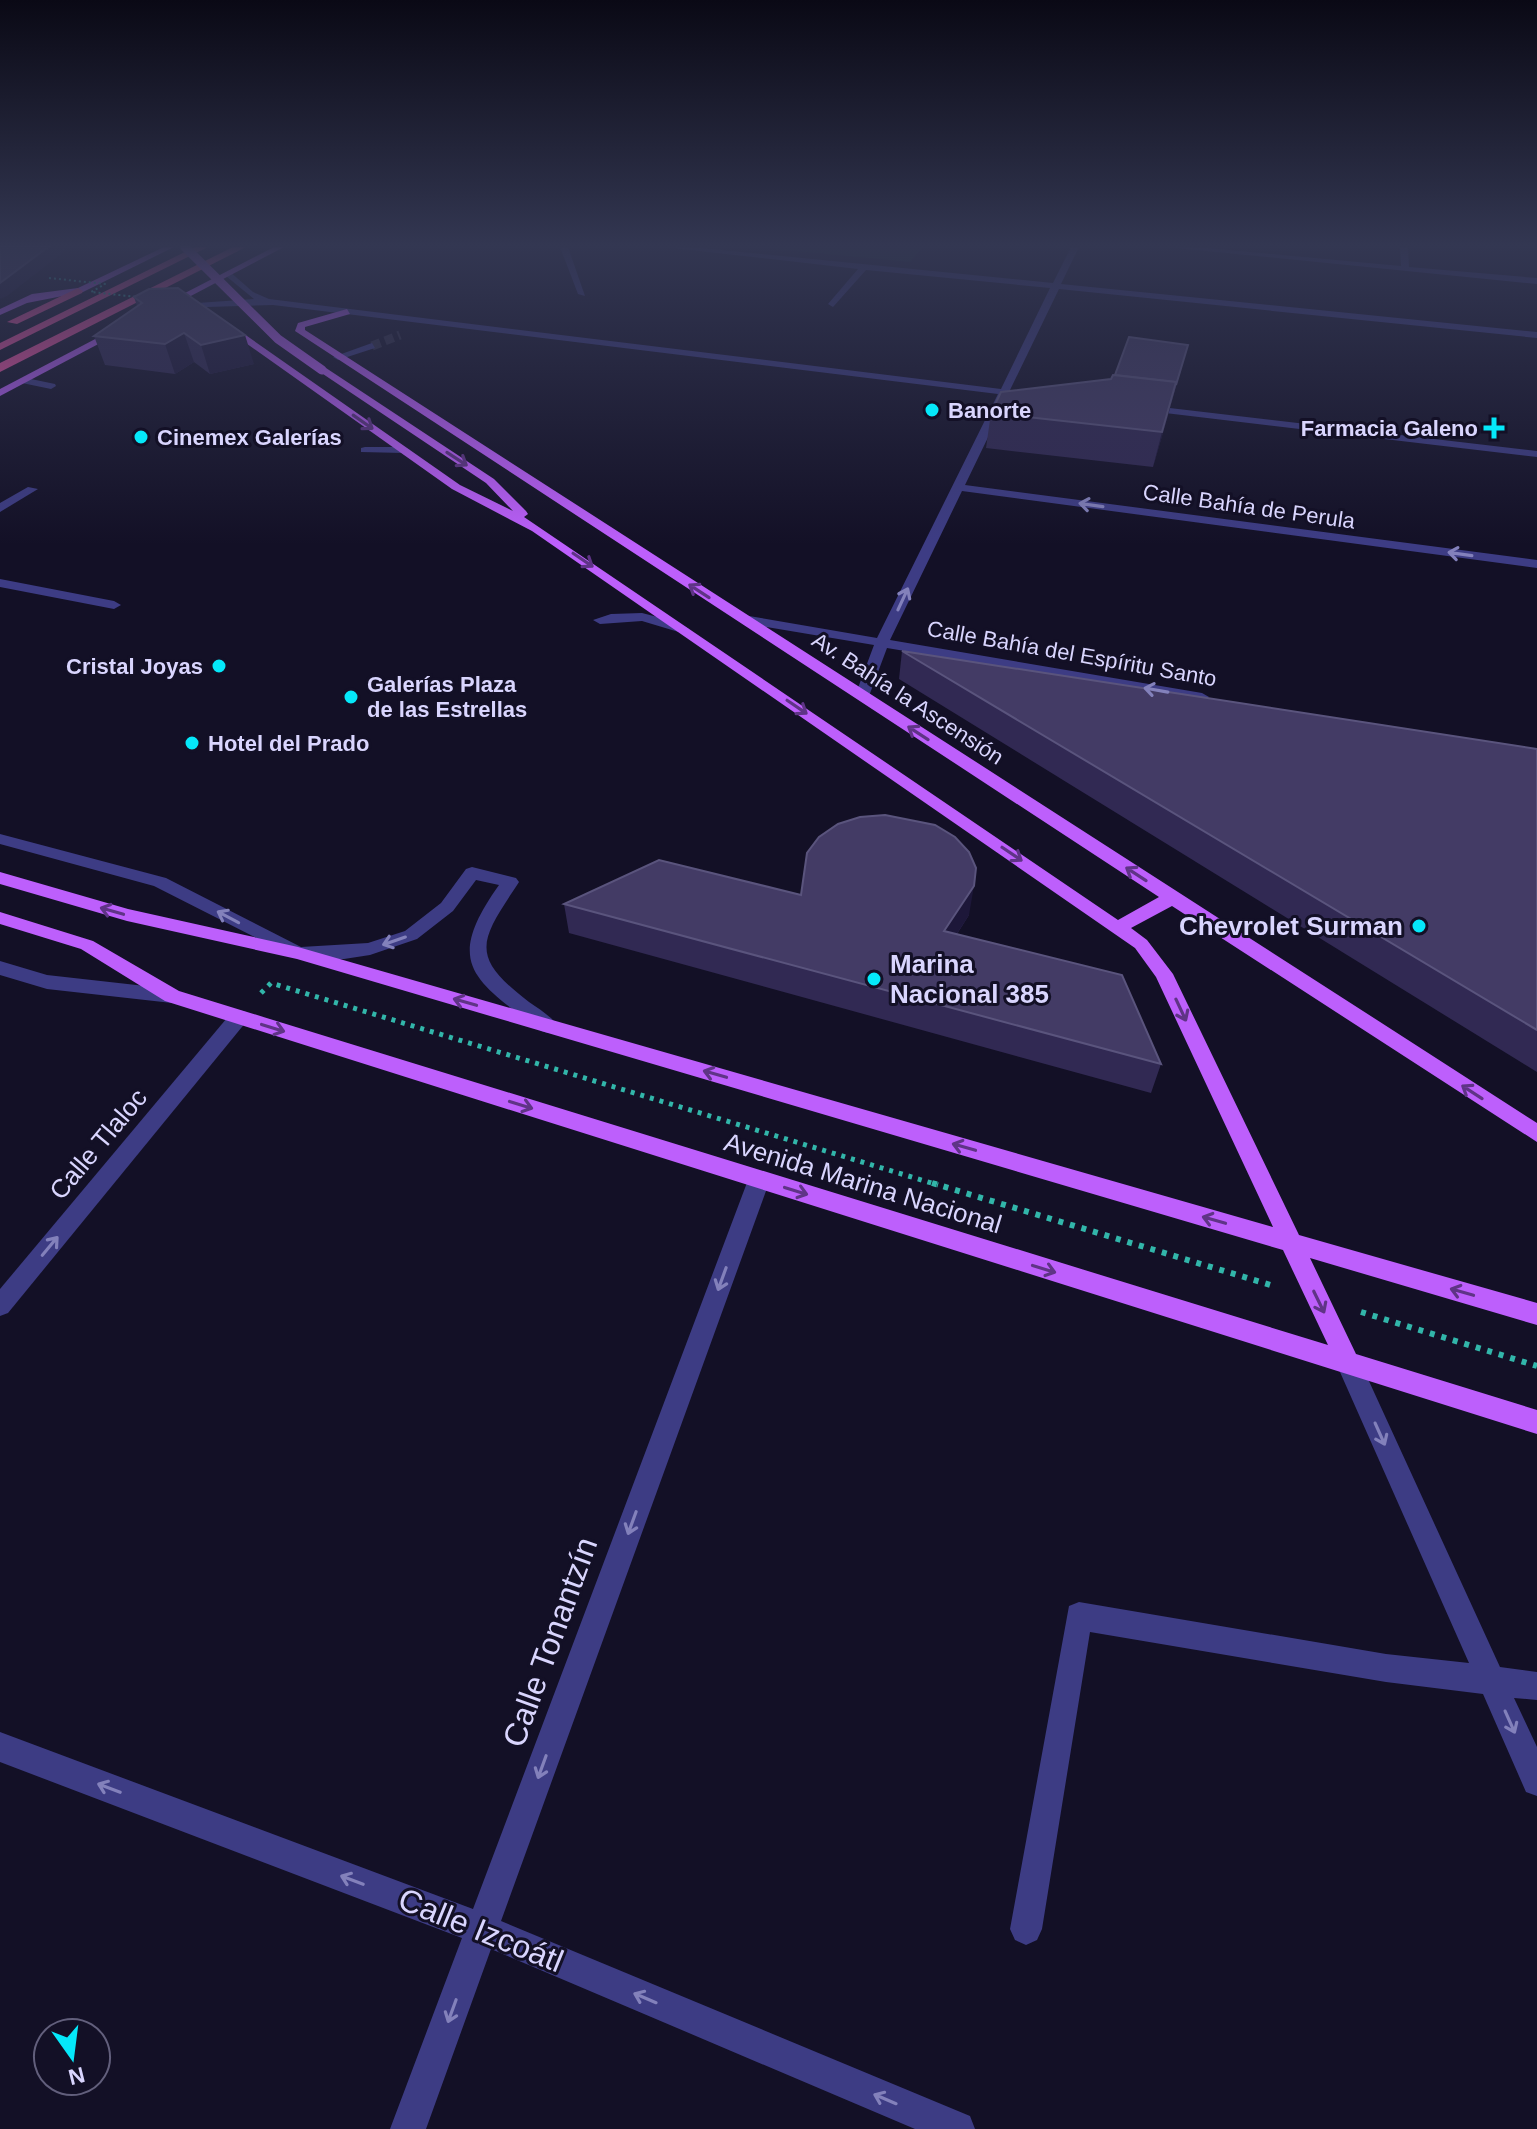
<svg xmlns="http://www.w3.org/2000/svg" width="1537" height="2129" viewBox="0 0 1537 2129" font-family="Helvetica,sans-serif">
  <rect width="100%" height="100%" fill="#131026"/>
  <polygon fill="#13302e" points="778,247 922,247 910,262 775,249"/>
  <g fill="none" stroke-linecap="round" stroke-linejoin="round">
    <polyline stroke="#312e46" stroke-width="9" stroke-dasharray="9 5" stroke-linecap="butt" points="372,346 400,335"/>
    <polyline stroke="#32b6aa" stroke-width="5" stroke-dasharray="4 6" stroke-linecap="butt" points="261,993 271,983 938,1185"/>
    <g stroke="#32b6aa" stroke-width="6" stroke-dasharray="5 7" stroke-linecap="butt">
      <polyline points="932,1183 1274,1286"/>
      <polyline points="1361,1312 1537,1366"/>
    </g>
    <g fill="#3d3c84" fill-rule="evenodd">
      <polygon points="560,247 568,247 585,296 578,294"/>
      <polygon points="664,247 692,247 1053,283 1071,247 1079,247 1061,284 1537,332 1537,338 1059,289 1010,390 1033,395 1028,398 1008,396 965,485 1537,560 1537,568 962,491 890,640 1202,693 1209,697 1202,701 887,648 869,696 862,700 855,696 874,645 743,623 736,619 743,615 877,638 998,394 273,305 174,308 169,305 254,299 226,276 229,271 253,292 269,299 1001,389 1050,288 866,270 833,307 828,304 858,269"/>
      <polygon points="1166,247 1196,247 1401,266 1400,247 1408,247 1409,267 1537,278 1537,284"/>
      <polygon points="372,343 375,348 338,360 333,357"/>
      <polygon points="26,378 55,384 56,386 51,389 22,383 22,379"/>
      <polygon points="1144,405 1537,451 1537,457 1140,410 1139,408"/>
      <polygon points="365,447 404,447 410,450 404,453 361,452 361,448"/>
      <polygon points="28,487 38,489 0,512 0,503"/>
      <polygon points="0,579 114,601 121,605 114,609 0,587"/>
      <polygon points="642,613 677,622 689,629 682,633 642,621 600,624 593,620 611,614"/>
      <path d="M0,834L166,878L301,947L368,943L405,931L441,903L466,869L472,867L516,878L519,882C481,940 467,955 529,1002C539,1009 551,1016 558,1026L548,1033L541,1031C475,980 442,965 499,885L476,880L453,911L417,939L370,955L344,959H298L154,886L0,844Z"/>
      <polygon points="0,961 47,975 172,989 182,996 172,1003 47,989 0,975"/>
      <polygon points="239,1010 246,1012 249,1017 246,1022 8,1313 0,1316 0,1289 232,1012"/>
      <polygon points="759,1171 767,1174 770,1180 501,1921 970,2116 975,2129 915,2129 491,1949 426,2129 390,2129 462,1938 0,1762 0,1732 473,1909 748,1180 751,1174"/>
      <polygon points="1348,1352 1357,1355 1500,1667 1537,1672 1537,1700 1514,1698 1537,1747 1537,1796 1526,1792 1483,1694 1386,1682 1090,1632 1042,1929 1037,1940 1026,1945 1015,1940 1010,1929 1069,1606 1079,1602 1386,1654 1469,1663 1336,1363 1339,1355"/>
    </g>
    <g fill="#bd5ffc" fill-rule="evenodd">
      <polygon points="164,247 174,247 83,292 27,303 0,315 0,309 32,294 78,288"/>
      <polygon points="274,247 284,247 166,309 158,307"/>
      <polygon points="347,309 350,314 305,327 305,330 1537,1123 1537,1142 1172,906 1131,928 1147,940 1173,974 1299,1235 1537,1303 1537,1325 1310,1258 1356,1354 1537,1410 1537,1434 165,1001 81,949 0,924 0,912 93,941 179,991 1328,1345 1283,1250 297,959 127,921 0,884 0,872 128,909 298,947 1273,1227 1156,977 1135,948 532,531 452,489 219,324 227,322 460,485 513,511 486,483 317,370 326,368 494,479 526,511 528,514 524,517 1118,920 1159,897 295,331 298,323"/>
      <polygon points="120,326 123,331 0,396 0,389"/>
    </g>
    <g fill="#fc53a8" fill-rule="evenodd">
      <polygon points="195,247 208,247 0,350 0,343"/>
      <polygon points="233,247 246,247 0,372 0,363"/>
      <polygon points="78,288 83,291 82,293 17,324 7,322"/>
    </g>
    <polyline stroke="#32b6aa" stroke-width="2" stroke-dasharray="2 3" stroke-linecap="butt" points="49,278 105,284 91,292 138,297"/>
    <polyline stroke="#bd5ffc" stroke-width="9" points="185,247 278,339 322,370"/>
  </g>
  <g fill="#312953">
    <polygon points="134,297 254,364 210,374 194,362 175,374 105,365 94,336 137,306"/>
    <polygon points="1188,345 1153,467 986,448 991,413 1111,379 1115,375"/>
    <polygon points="902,651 1537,749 1537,1072 899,679"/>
    <polygon points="801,895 969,915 957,934 1161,1064 1151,1093 569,933 564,904"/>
  </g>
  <g fill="#1d1739">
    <polygon points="48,247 70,247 7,296 0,299 0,283"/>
    <polygon points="184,333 194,362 175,374 165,344"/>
    <polygon points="245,335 254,364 210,374 201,345"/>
    <polygon points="1176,382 1168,416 1153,467 1162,432"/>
    <polygon points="974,886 969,915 940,960 944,931"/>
  </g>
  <g fill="#433b65" stroke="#5a547d" stroke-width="2">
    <polygon points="0,247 48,247 0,283"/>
    <polygon points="178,288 245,335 201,345 184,333 165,344 94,336 142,303 134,297 149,289"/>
    <polygon points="1129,337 1188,345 1176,385 1176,382 1115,375"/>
    <polygon points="1113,375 1176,382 1162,432 991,413 1001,392 1111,379"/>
    <polygon points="902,651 1537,749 1537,1030"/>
    <polygon points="885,815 935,825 955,837 969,852 976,868 974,886 944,931 1122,975 1161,1064 564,904 659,860 801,895 807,853 819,837 838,824 860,817"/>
  </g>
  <defs><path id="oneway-shaft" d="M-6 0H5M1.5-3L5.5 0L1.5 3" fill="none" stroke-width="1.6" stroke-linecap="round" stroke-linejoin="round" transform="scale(2)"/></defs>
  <g stroke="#5f3486">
    <use href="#oneway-shaft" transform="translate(363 422) rotate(35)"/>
    <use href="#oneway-shaft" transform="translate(457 459) rotate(33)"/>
    <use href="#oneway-shaft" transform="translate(583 560) rotate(34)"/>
    <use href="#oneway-shaft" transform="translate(699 591) rotate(-147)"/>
    <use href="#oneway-shaft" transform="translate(797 707) rotate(34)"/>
    <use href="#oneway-shaft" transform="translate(918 733) rotate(-147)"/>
    <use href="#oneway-shaft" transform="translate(1012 854) rotate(34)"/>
    <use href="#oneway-shaft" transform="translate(1136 874) rotate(-147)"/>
    <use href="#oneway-shaft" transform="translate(112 911) rotate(-164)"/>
    <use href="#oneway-shaft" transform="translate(465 1002) rotate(-164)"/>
    <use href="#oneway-shaft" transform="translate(1181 1010) rotate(65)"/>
    <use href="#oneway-shaft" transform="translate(273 1028) rotate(17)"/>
    <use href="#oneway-shaft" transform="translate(715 1074) rotate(-164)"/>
    <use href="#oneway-shaft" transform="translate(1472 1092) rotate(-147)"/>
    <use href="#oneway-shaft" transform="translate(521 1105) rotate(17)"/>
    <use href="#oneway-shaft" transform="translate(964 1147) rotate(-164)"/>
    <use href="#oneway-shaft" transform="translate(796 1191) rotate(17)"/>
    <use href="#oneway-shaft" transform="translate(1214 1220) rotate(-164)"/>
    <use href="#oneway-shaft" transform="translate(1044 1269) rotate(17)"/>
    <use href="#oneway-shaft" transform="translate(1462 1292) rotate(-164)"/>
    <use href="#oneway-shaft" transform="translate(1319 1302) rotate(64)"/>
  </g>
  <g stroke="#8381bb">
    <use href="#oneway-shaft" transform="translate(1091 505) rotate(-172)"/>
    <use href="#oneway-shaft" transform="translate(1460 554) rotate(-172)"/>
    <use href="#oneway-shaft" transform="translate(903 599) rotate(-65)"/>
    <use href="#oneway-shaft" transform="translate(1156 690) rotate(-170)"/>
    <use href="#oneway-shaft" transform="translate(228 917) rotate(-152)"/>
    <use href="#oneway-shaft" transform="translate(394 941) rotate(161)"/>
    <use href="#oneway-shaft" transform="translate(50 1246) rotate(-50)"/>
    <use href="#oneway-shaft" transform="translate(722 1279) rotate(110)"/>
    <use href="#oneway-shaft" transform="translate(1380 1434) rotate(66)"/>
    <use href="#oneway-shaft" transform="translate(632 1523) rotate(110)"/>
    <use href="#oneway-shaft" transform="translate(1510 1722) rotate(66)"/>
    <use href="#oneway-shaft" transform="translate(542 1767) rotate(110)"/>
    <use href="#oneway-shaft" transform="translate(109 1788) rotate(-159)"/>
    <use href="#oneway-shaft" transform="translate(352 1880) rotate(-159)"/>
    <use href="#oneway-shaft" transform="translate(645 1998) rotate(-157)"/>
    <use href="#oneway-shaft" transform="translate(452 2011) rotate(110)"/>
    <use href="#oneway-shaft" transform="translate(885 2099) rotate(-157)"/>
  </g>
  <linearGradient id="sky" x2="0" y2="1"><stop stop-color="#0a0915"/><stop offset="0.45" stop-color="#333752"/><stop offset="1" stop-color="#333752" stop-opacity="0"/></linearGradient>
  <rect width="1537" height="545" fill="url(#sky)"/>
  <g fill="#05e8fa" stroke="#131026" stroke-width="3">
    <circle cx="932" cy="410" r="8"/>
    <path d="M1490 416h8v8h8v8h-8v8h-8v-8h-8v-8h8z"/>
    <circle cx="141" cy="437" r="8"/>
    <circle cx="219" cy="666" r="8"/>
    <circle cx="351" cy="697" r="8"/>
    <circle cx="192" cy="743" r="8"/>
    <circle cx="1419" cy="926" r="8"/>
    <circle cx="874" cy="979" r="8"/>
  </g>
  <g text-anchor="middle" stroke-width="6" stroke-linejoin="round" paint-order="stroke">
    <g font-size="22" font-weight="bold" fill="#d9d5fe" stroke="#131026" text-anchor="start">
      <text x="948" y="418">Banorte</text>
      <text x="1478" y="436" text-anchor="end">Farmacia Galeno</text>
      <text x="157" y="445">Cinemex Galerías</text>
      <text x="203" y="674" text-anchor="end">Cristal Joyas</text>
      <text x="367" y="692">Galerías Plaza<tspan x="367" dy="25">de las Estrellas</tspan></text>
      <text x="208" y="751">Hotel del Prado</text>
    </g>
    <g font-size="22" fill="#d9d5fe" stroke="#131026">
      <text transform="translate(1249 506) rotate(8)" y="8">Calle Bahía de Perula</text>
      <text transform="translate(1072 653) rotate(10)" y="8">Calle Bahía del Espíritu Santo</text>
      <text transform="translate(908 698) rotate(33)" y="8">Av. Bahía la Ascensión</text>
    </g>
    <g font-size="26" font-weight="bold" fill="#d9d5fe" stroke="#131026" text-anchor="end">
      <text x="1403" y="935">Chevrolet Surman</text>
      <text x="890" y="973" text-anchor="start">Marina<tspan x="890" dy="30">Nacional 385</tspan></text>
    </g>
    <g font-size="26" fill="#d9d5fe" stroke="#131026">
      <text transform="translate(98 1144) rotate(-50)" y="9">Calle Tlaloc</text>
      <text transform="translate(863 1183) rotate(17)" y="9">Avenida Marina Nacional</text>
    </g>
    <g font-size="32" fill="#d9d5fe" stroke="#131026">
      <text transform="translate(550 1642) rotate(-70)" y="11">Calle Tonantzín</text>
      <text transform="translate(481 1930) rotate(22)" y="11">Calle Izcoátl</text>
    </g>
  </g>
  <g transform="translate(72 2057) rotate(166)"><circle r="38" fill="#131026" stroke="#625f7c" stroke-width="2"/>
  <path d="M0-6L14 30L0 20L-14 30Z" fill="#05e8fa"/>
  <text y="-12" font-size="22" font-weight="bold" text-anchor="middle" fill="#d9d5fe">N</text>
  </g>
</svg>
